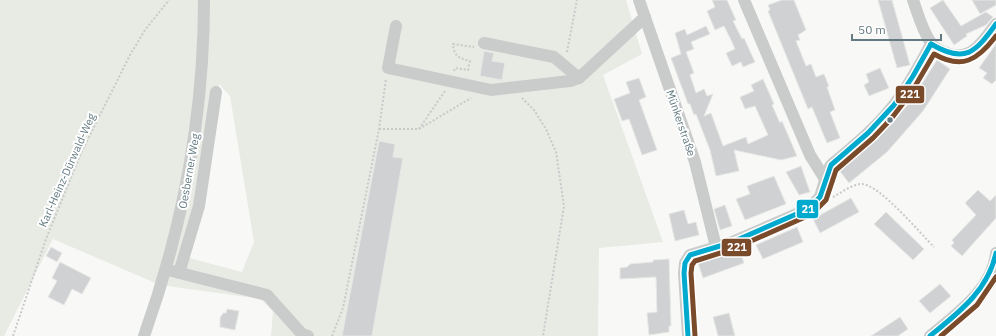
<svg xmlns="http://www.w3.org/2000/svg" width="996" height="336" viewBox="0 0 996 336" font-family="'IBM Plex Sans',sans-serif">
  <rect width="100%" height="100%" fill="#f8f8f7"/>
  <path fill="#e8eae4" fill-rule="evenodd" d="M0,0H626L642,54L603,75L663,242L599,248L598,336H271L273,312L261,299L160,285L53,239L4,336H0ZM219,84L230,96L254,242L242,272L189,258L213,142Z"/>
  <g fill="#cfd1d2" stroke="#e7e7e6">
    <polygon points="712,0 727,0 736,20 733,21 742,39 744,38 755,62 743,67 741,62 732,66 726,53 735,49 731,40 724,26 715,30 707,11 715,7"/>
    <polygon points="782,0 794,0 806,30 798,35 800,40 796,41 806,66 811,64 816,77 824,74 829,86 827,87 835,110 830,112 840,138 827,143 812,107 808,109 768,11 770,10 768,5"/>
    <polygon points="878,0 892,0 910,65 897,68"/>
    <polygon points="943,0 961,26 986,12 993,17 986,25 966,34 967,36 954,45 930,8"/>
    <polygon points="972,0 996,0 996,5 980,14"/>
    <polygon points="706,26 710,34 691,42 694,49 686,52 694,73 690,75 696,93 704,89 707,96 713,94 704,116 711,113 723,146 746,137 748,144 768,135 755,106 745,109 740,97 754,91 751,85 763,79 774,104 772,105 780,123 782,121 797,156 781,160 734,150 739,171 716,176 710,150 696,114 694,115 690,104 688,104 671,58 681,54 675,33 685,29 687,35"/>
    <polygon points="996,44 996,80 992,84 983,78 987,73 979,68"/>
    <polygon points="484,51 494,53 492,61 505,63 502,80 480,76"/>
    <polygon points="937,60 950,69 923,111 887,152 849,183 839,170 877,139 911,101"/>
    <polygon points="880,68 889,88 869,96 864,85 869,82 866,74"/>
    <polygon points="639,78 646,97 639,100 657,150 642,155 629,119 622,121 614,99 630,93 626,82"/>
    <polygon points="379,141 395,144 393,157 403,158 372,336 342,336"/>
    <polygon points="801,166 810,192 799,195 786,172"/>
    <polygon points="774,176 786,204 745,220 736,199 750,194 747,186"/>
    <polygon points="978,190 990,201 996,195 996,218 962,256 951,246 954,243 952,240 976,215 965,203"/>
    <polygon points="851,198 859,212 820,233 813,219"/>
    <polygon points="725,205 732,226 720,230 714,209"/>
    <polygon points="684,210 688,224 696,222 699,235 675,241 669,214"/>
    <polygon points="886,212 924,249 913,260 874,224"/>
    <polygon points="797,227 803,242 763,259 756,245"/>
    <polygon points="51,247 62,253 57,262 46,256"/>
    <polygon points="739,249 744,263 703,278 698,263"/>
    <polygon points="669,259 671,326 669,326 669,332 649,335 647,313 657,312 656,277 620,279 620,268 627,267 630,264 653,262 653,260"/>
    <polygon points="60,262 91,278 82,294 72,289 64,305 48,297 57,281 52,278"/>
    <polygon points="940,284 951,296 930,313 919,301"/>
    <polygon points="227,309 239,311 235,330 220,327 220,318 223,313 226,313"/>
    <polygon points="729,313 735,336 718,336 713,317"/>
    <polygon points="900,317 908,329 898,336 871,336"/>
  </g>
  <g fill="none" stroke-linecap="round" stroke-linejoin="round">
    <g stroke="#c8caca" stroke-width="2" stroke-dasharray="2 2" stroke-linecap="butt">
      <polyline points="567,52 577,0"/>
      <path d="M454,71L455,68L468,70L470,61C458,58 454,56 453,44L474,47"/>
      <polyline points="522,98 534,110 546,129 556,152 564,206 543,336"/>
      <polyline points="379,129 419,129 471,98"/>
      <polyline points="419,129 445,91"/>
      <path d="M833,197C841,193 852,184 862,184C880,185 920,233 934,247"/>
      <polyline points="13,336 46,239 82,151 130,55 145,30 169,0"/>
      <polyline points="332,336 343,308 379,129 386,79"/>
    </g>
    <g stroke="#cacccc" stroke-width="12">
      <polyline points="639,0 695,162 716,247"/>
      <polyline points="744,0 810,155 825,179"/>
      <path d="M913,0C918,14 922,30 931,43C934,48 943,52 949,54C972,61 984,40 996,24"/>
      <polyline points="396,26 388,68 491,90 570,81 579,78 645,17"/>
      <polyline points="484,43 554,57 579,78"/>
      <polyline points="172,271 267,295 302,334 308,336"/>
      <polyline points="179,273 199,206 216,92"/>
      <path d="M144,336C183,227 204,115 204,0"/>
      <path d="M688,336L684,273L685,263L690,255L730,243L808,209L820,197L828,170L831,165C856,144 882,123 901,95C912,79 922,61 931,44"/>
      <path d="M930,336C955,315 993,289 996,253"/>
    </g>
    <g stroke="#fff" stroke-width="8">
      <g id="bus-1">
        <path d="M931,44C965,64 975,53 996,24"/>
        <polyline points="688,336 684,273 685,263 690,255 730,243 808,209 820,197 831,165 868,133 894,105 913,76 931,44"/>
        <path d="M930,336C958,313 988,291 996,253"/>
      </g>
    </g>
    <g stroke="#fff" stroke-width="8">
      <g id="bus-2">
        <path d="M695,336L691,273L692,265L695,261L733,249L812,214L826,200L836,170L873,138L891,119L911,93L934,54C962,70 978,60 996,36"/>
        <polyline points="941,336 977,305 996,277"/>
      </g>
    </g>
    <use href="#bus-1" stroke="#00a9ce" stroke-width="5"/>
    <use href="#bus-2" stroke="#7a4b2a" stroke-width="5"/>
  </g>
  <circle fill="#637a82" stroke="#fff" stroke-width="1.5" cx="890" cy="120" r="3.5"/>
  <g text-anchor="middle" stroke-width="4" stroke-linejoin="round" paint-order="stroke">
    <g font-size="11" fill="#637a82" stroke="#fff">
      <text transform="translate(681 123) rotate(71)" y="4">Münkerstraße</text>
      <text transform="translate(67 170) rotate(-66)" y="4">Karl-Heinz-Dürwald-Weg</text>
      <text transform="translate(189 171) rotate(-80)" y="4">Oesberner Weg</text>
    </g>
  </g>
  <g stroke="#fff" stroke-width="1.5">
    <rect x="895" y="85" width="30" height="19" rx="4" fill="#7a4b2a"/>
    <rect x="796" y="199" width="23" height="20" rx="4" fill="#00a9ce"/>
    <rect x="721" y="238" width="31" height="19" rx="4" fill="#7a4b2a"/>
  </g>
  <g font-size="11" text-anchor="middle" font-weight="bold" fill="#fff">
    <text x="910" y="98">221</text>
    <text x="808" y="213">21</text>
    <text x="737" y="251">221</text>
  </g>
  <path d="M852 34v6h89v-6" fill="none" stroke="#637a82" stroke-width="2"/>
  <text x="858" y="34" font-size="12" fill="#637a82" stroke="#ffffff" stroke-width="3" paint-order="stroke">50 m</text>
</svg>
